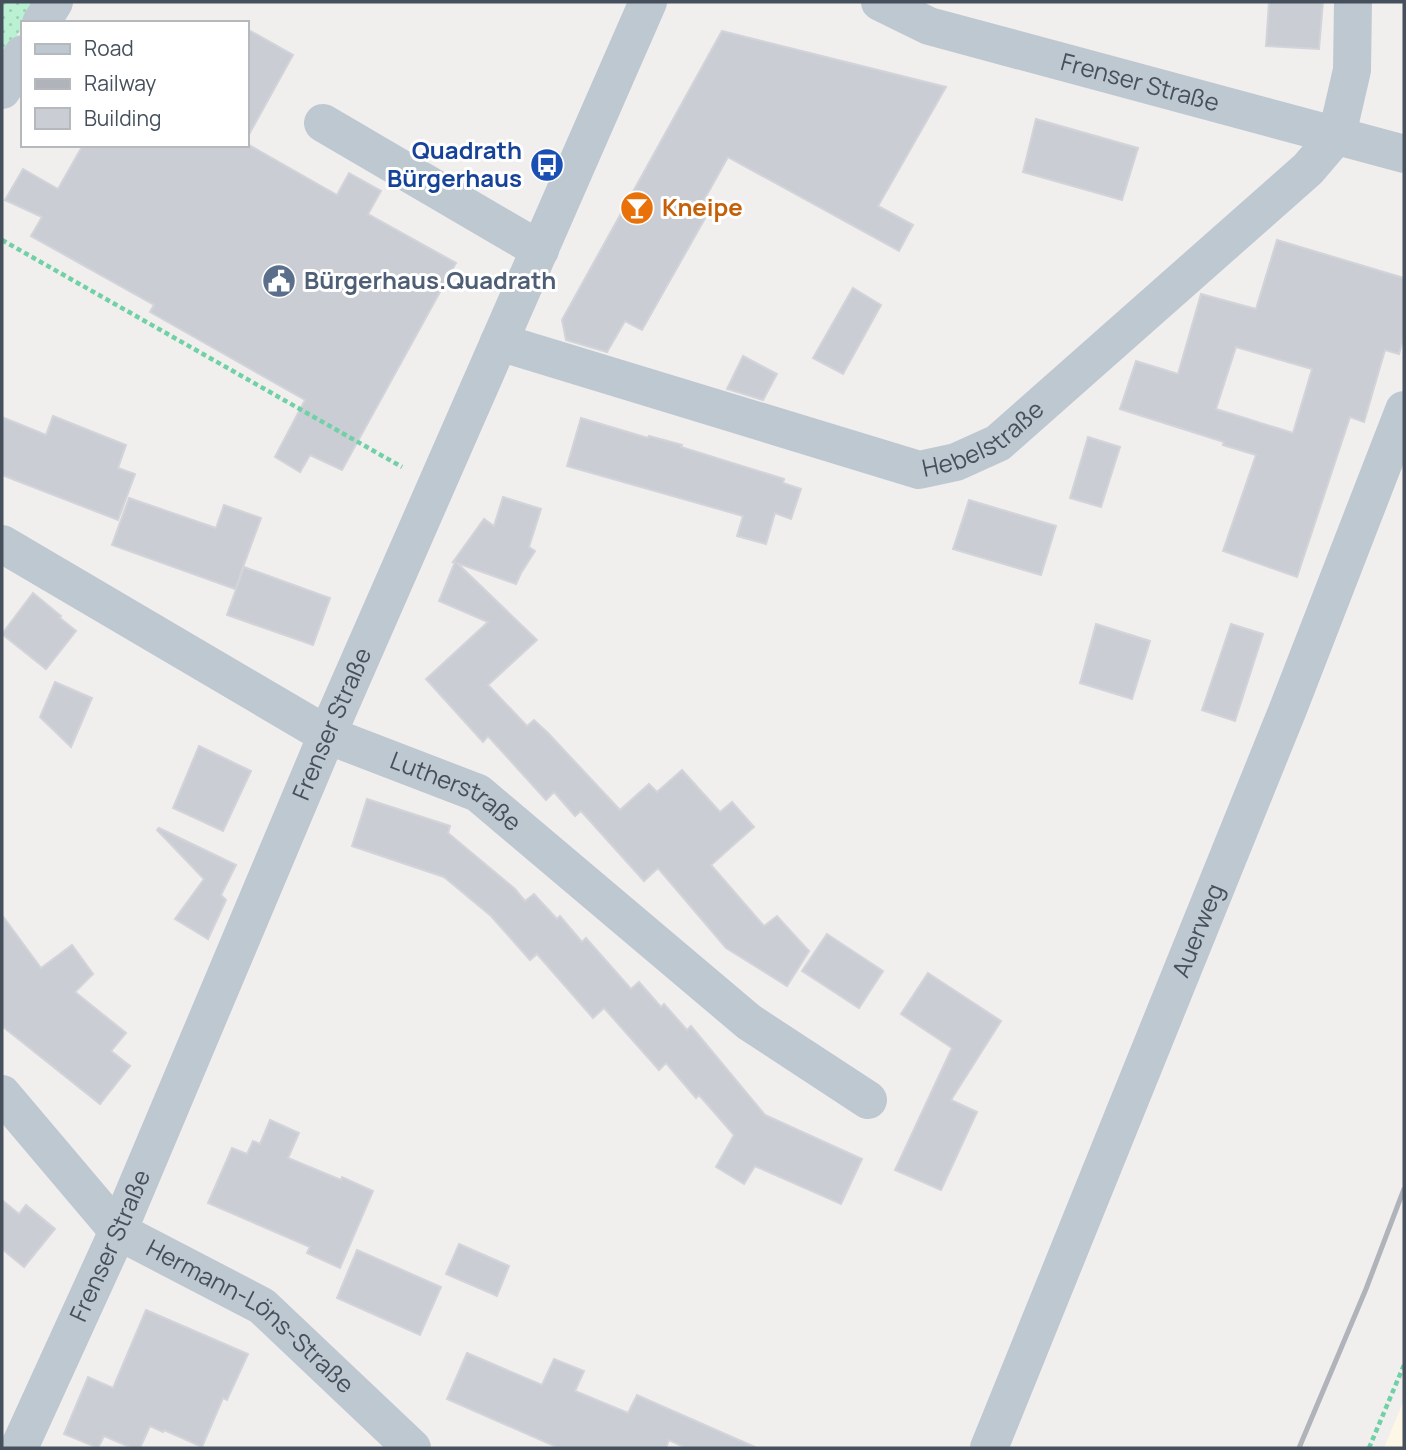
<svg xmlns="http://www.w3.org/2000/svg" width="1406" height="1450" viewBox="0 0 1406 1450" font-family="Manrope,sans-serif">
  <defs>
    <pattern id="park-dots" width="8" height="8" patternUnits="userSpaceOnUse" patternTransform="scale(1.75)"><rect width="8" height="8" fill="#baf1d2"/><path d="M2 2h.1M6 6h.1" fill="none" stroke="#a1d0b7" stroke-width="1.8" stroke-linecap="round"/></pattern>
  </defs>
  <rect width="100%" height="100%" fill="#f1eeee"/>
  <polygon fill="#fdf7e6" points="1404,1400 1404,1448 1384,1448"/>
  <polygon fill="url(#park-dots)" points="2,2 37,2 2,61"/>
  <g fill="#cacdd3" stroke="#d2d4da" stroke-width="2" fill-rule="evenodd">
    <polygon points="1269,2 1323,2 1319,49 1266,46"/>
    <polygon points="247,29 293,55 247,138"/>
    <polygon points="722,31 946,87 878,206 913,225 899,251 728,157 704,200 712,206 642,330 625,321 607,352 566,340 562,320"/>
    <polygon points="1036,119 1138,148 1122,200 1023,172"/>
    <polygon points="83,145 249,145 337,195 349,173 381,191 368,214 456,263 342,470 310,455 300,472 275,457 305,400 150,312 154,305 31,236 42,217 5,200 23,169 58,189"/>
    <path d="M1277,240L1404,278V336L1399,354L1385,350L1364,422L1350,417L1297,577L1223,551L1256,455L1223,445L1224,442L1120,409L1136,361L1178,374L1201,294L1256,309ZM1236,347L1312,369L1293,433L1216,409Z"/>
    <polygon points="853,288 881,305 843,374 813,358"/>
    <polygon points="743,356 777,374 763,400 727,389"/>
    <polygon points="53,416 126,445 118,468 135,474 118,520 2,475 2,417 46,435"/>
    <polygon points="581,418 648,438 649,436 682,445 681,447 784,479 783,483 801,489 791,519 775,513 766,544 737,536 743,516 567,466"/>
    <polygon points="1088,437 1120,447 1101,507 1070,498"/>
    <polygon points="503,497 541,509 529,547 535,551 521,573 516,584 457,563 537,640 488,685 527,726 534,720 548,733 620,810 649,784 657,792 682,770 720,812 732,802 754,827 711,865 764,926 777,916 809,951 787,986 726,948 658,868 644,881 581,811 575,816 554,792 546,800 488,736 483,742 426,679 488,622 439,601 455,562 453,562 484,519 494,526"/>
    <polygon points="129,498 216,528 224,505 261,518 235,589 112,545"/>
    <polygon points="969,500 1056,526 1041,575 953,549"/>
    <polygon points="244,567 330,598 313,645 227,615"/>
    <polygon points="33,593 61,616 60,618 76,631 46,669 2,634"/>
    <polygon points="1096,624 1150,641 1132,699 1080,683"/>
    <polygon points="1231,624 1263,634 1235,721 1202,710"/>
    <polygon points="55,682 92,698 71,747 40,717"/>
    <polygon points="199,746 251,771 223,831 173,808"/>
    <polygon points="367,799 450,826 448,833 515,889 525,901 534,894 557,919 560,916 582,942 586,938 631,989 639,982 661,1007 664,1004 687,1030 691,1026 765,1115 862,1159 841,1204 755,1166 744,1184 716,1167 734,1135 699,1095 696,1098 666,1063 659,1070 604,1008 593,1018 537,954 530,960 491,916 444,877 352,846"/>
    <polygon points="159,828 236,865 221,895 226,900 208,939 175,919 204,879 157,830"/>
    <polygon points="2,915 41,968 72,945 93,974 75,992 126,1033 111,1051 130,1066 100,1104 2,1026"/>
    <polygon points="827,934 883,971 859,1008 802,971"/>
    <polygon points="928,973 1001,1021 951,1100 977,1112 941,1190 895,1170 952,1048 901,1014"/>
    <polygon points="270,1120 299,1133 288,1158 341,1180 342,1177 373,1191 340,1268 307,1253 310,1247 208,1203 232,1148 247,1154 253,1141 260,1144"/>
    <polygon points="2,1200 19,1214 26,1205 55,1229 24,1267 2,1249"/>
    <polygon points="459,1244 509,1266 497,1296 446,1274"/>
    <polygon points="357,1250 441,1287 420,1335 337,1298"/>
    <polygon points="146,1310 248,1354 227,1400 223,1398 202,1447 164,1430 163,1432 150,1426 140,1448 132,1448 104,1436 98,1448 64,1434 88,1377 113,1388"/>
    <polygon points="467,1353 542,1385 554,1359 584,1371 575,1391 628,1413 637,1395 757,1448 686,1448 669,1440 666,1448 559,1448 447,1399"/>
  </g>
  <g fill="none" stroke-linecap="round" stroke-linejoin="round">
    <g stroke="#70d0a6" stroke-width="4.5" stroke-dasharray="5 3.5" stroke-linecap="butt">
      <polyline points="2,240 402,467"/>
      <polyline points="1369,1448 1404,1365"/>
    </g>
    <g stroke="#bec8d1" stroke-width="38">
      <path id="s1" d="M880,2L929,26L1404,154"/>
      <polyline points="41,23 54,2"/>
      <polyline points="2,90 23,54"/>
      <polyline points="323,123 540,250"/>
      <path id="s2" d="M499,342L919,470L956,462L998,443L1308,169L1337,135L1352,70L1353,2"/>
      <path id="s3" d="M2,544L327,735L478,793L749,1022L868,1100"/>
      <path id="s4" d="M2,1094L118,1231L262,1306L412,1448"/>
      <path id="s5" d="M19,1448L118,1231L327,735L648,2"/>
      <path id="s6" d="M989,1448L1288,709L1404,410"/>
    </g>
    <polyline stroke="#b0b3b9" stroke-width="5" points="1299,1448 1366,1289 1404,1189"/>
  </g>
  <defs>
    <g id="bus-disc" transform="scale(1.75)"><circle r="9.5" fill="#1a4fb4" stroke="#fff"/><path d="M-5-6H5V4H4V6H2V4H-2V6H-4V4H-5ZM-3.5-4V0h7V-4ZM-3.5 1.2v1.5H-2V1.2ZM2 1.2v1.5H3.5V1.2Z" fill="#fff"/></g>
    <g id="bar-disc" transform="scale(1.75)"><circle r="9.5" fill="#e8710a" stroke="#fff"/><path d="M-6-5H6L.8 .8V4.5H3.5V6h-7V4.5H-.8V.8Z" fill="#fff"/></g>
    <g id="civic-disc" transform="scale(1.75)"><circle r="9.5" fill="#5c6f8a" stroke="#fff"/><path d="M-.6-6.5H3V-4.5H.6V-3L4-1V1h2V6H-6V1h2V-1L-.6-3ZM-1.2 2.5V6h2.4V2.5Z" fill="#fff"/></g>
  </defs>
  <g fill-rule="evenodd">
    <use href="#bus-disc" x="547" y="165"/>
    <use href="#bar-disc" x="637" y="208"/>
    <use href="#civic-disc" x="279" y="281"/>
  </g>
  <g text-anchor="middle" stroke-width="6" stroke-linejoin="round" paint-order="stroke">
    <g font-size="24" fill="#45505c" stroke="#fff">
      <text dy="8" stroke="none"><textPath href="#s1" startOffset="273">Frenser Straße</textPath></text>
      <text dy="8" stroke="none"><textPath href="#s2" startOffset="511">Hebelstraße</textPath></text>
      <text dy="8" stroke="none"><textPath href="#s5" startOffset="789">Frenser Straße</textPath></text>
      <text dy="8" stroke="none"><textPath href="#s3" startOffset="518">Lutherstraße</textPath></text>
      <text dy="8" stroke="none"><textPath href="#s6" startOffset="558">Auerweg</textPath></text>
      <text dy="8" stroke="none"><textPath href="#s5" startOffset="222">Frenser Straße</textPath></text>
      <text dy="8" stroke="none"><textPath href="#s4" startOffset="338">Hermann-Löns-Straße</textPath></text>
    </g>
    <g font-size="24" font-weight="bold" fill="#164399" stroke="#fff" text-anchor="end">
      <text x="522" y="159">Quadrath<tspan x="522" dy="28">Bürgerhaus</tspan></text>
    </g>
    <g font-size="24" font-weight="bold" fill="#c56008" stroke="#fff" text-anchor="start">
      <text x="662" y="216">Kneipe</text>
    </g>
    <g font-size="24" font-weight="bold" fill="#4e5e75" stroke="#fff" text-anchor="start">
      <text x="304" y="289">Bürgerhaus.Quadrath</text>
    </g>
  </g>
  <rect width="1406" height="1450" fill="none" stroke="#45505c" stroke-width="7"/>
  <rect x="21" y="21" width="228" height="126" fill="#ffffff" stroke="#b5b9be" stroke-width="2"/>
  <rect x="35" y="44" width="35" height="10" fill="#bec8d1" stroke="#b5b9be" stroke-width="2"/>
  <text x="84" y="56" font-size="21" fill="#45505c">Road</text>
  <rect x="35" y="79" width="35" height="10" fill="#b0b3b9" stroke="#b5b9be" stroke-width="2"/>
  <text x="84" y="91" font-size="21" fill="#45505c">Railway</text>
  <rect x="35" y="108" width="35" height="21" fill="#cacdd3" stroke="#b5b9be" stroke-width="2"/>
  <text x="84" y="126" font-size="21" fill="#45505c">Building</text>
</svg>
